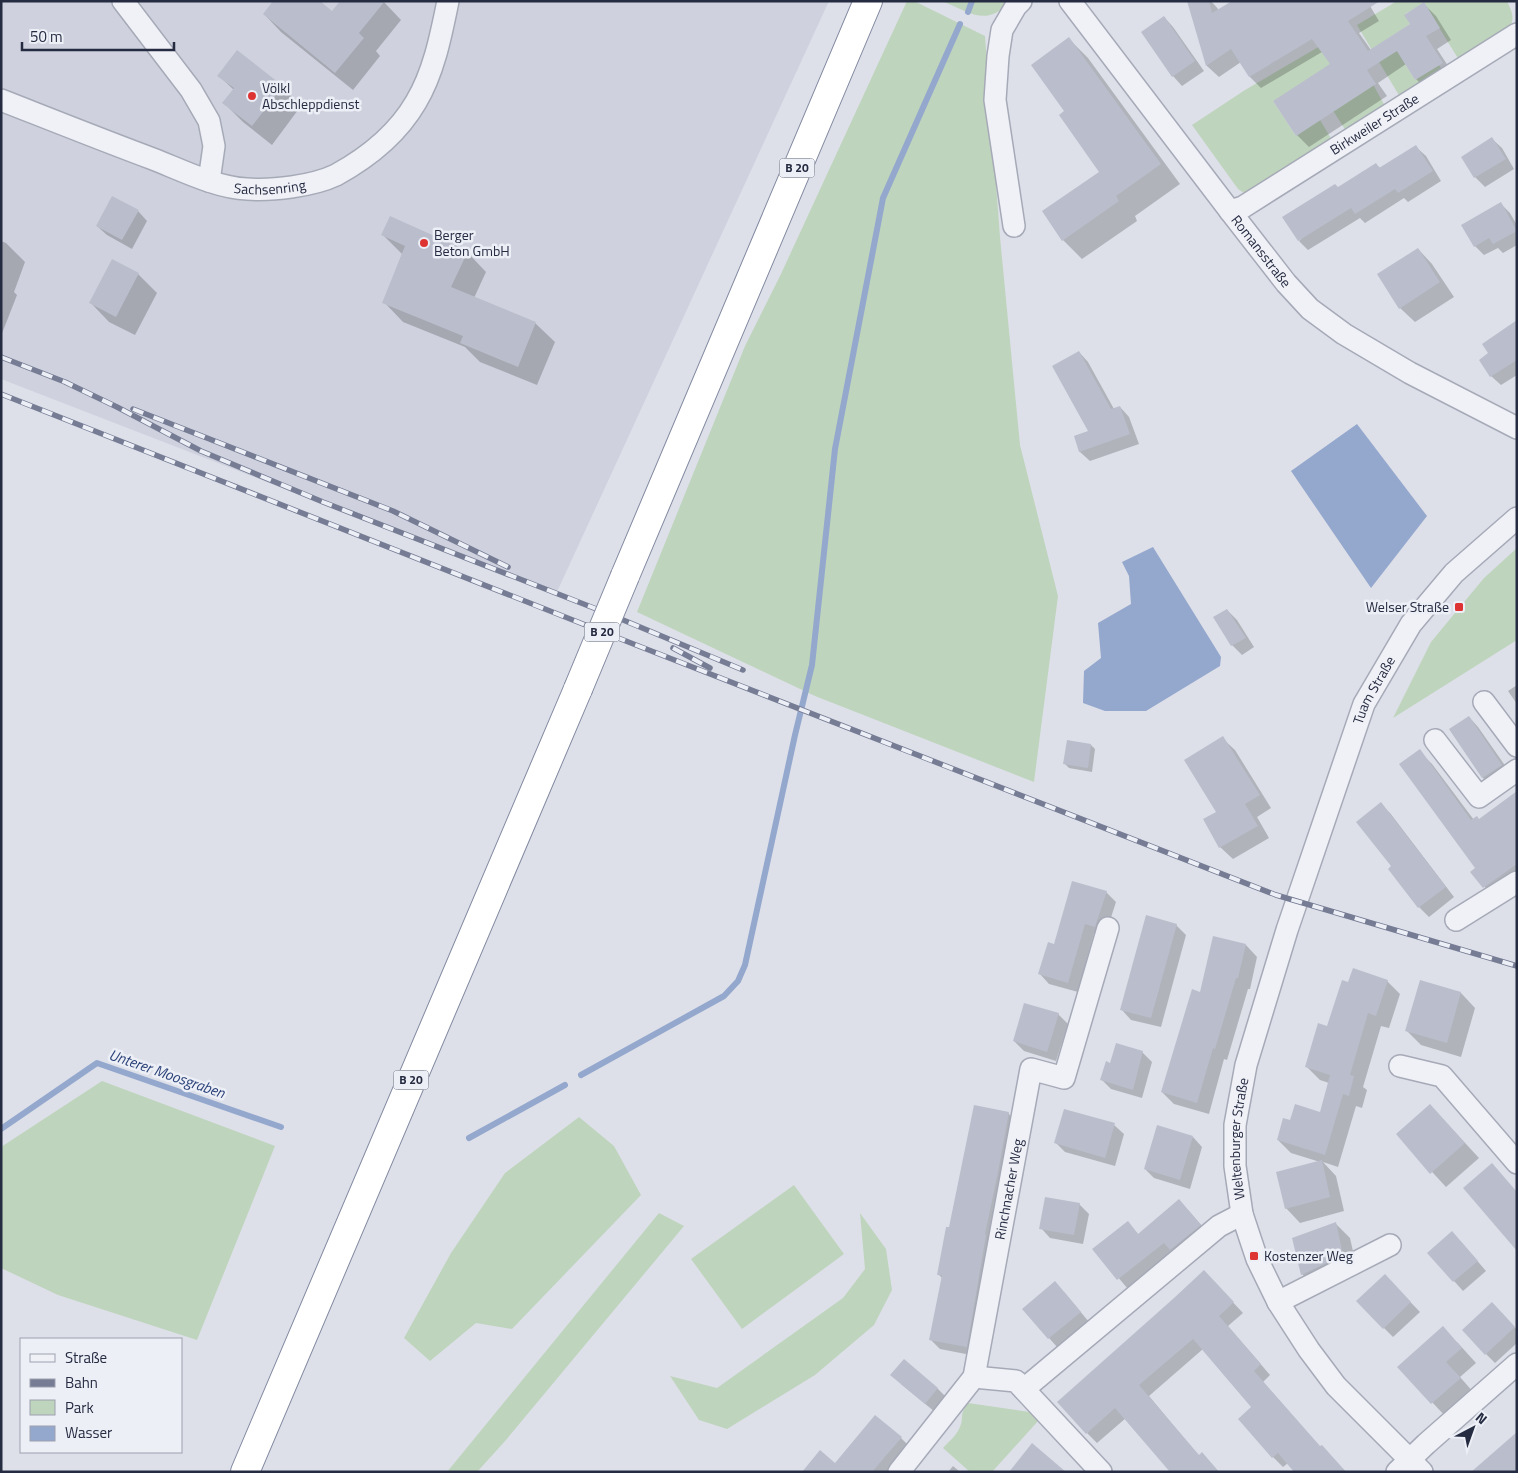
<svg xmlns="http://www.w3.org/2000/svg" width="1518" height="1473" viewBox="0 0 1518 1473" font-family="'Titillium Web',sans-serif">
  <rect width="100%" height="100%" fill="#dde0e9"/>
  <polygon fill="#cfd2de" points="1,1 829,1 556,594 1,379"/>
  <g fill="#bfd4bd">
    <polygon points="907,1 914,1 985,36 1000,237 1020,445 1058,596 1034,782 815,696 637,612 745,346 780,276"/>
    <path d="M942,1H1010C987,28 969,12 942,1Z"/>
    <path d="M1397,1H1507C1512,12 1516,19 1508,29L1459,60L1424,3L1405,14L1410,24L1389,38L1415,80L1439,65L1443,71L1400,97L1357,25Z"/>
    <polygon points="1344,32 1385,106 1346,131 1325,98 1273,101 1296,136 1320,120 1332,140 1244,193 1238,189 1192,125 1245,90"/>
    <polygon points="1517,548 1517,640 1393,718 1431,642 1484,578"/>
    <polygon points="102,1081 275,1146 197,1340 58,1295 1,1268 1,1147"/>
    <polygon points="579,1117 614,1146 641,1195 512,1329 476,1323 430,1361 404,1338 451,1253 505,1173"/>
    <polygon points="794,1185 844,1254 742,1329 691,1259"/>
    <polygon points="659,1213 684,1226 506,1440 477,1472 447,1472"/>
    <polygon points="860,1213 886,1249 892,1290 874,1325 815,1375 727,1429 699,1420 670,1376 717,1388 843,1298 865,1269"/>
    <path d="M968,1403L1030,1412L1039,1420L992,1472H970L943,1448C948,1442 956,1436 959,1429C965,1418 958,1416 968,1403Z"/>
  </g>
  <g fill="#94a7cd">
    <polygon points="1357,424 1427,516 1371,588 1291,471"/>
    <polygon points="1153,547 1221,657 1220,666 1146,711 1105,711 1083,703 1084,671 1101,658 1098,623 1131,604 1129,576 1122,562"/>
  </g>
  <g fill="#0003">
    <polygon points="383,1 401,20 376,51 380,56 353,90 281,32 264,14 332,13"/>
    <polygon points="1188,1 1211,1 1219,10 1367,1 1379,21 1359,33 1371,50 1412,25 1424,4 1436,16 1451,40 1437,49 1454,75 1428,91 1416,79 1406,64 1378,83 1387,96 1309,147 1297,135 1332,65 1322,52 1261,88 1250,77 1241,62 1219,77 1207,66"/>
    <polygon points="1164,17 1173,27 1204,71 1182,86 1173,76"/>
    <polygon points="1069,39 1088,58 1180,184 1135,216 1137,221 1082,259 1063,240 1101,172 1066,111"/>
    <polygon points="219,76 282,87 301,106 272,145 243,122 224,103 234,90"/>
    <polygon points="1492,139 1502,148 1514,169 1485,187 1475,177 1463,157"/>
    <polygon points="1416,147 1426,156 1441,181 1408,202 1404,198 1365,223 1360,218 1308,250 1299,241 1376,164 1380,168"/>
    <polygon points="1501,204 1510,213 1517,225 1517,245 1503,253 1498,248 1484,255 1475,246"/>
    <polygon points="138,211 147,221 132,249 107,235 97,226"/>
    <polygon points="383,235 467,252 486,272 474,298 535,323 555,342 537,385 480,362 465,347 403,322 384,302 402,254"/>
    <polygon points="1,241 6,243 25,262 14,292 17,295 1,336"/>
    <polygon points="1418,249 1432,264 1454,297 1415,322 1400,308"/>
    <polygon points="138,274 157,293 135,335 109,322 90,302"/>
    <polygon points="1517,329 1517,375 1501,385 1491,376"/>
    <polygon points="1079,352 1088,362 1114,409 1120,407 1129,417 1139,444 1090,461 1080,452 1075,436 1090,431"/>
    <polygon points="1227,610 1237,620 1254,647 1242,655 1232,645 1215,618"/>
    <polygon points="1517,685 1517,704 1508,691"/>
    <polygon points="1469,717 1478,727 1511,774 1492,787 1483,778 1450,730"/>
    <polygon points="1222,738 1235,750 1271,808 1257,817 1269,838 1233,859 1220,847 1218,812"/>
    <polygon points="1091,745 1095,749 1092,772 1069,768 1065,764"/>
    <polygon points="1419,751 1432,764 1474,820 1479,820 1517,792 1517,886 1497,901 1472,872 1477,868"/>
    <polygon points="1380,804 1390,813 1454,897 1429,917 1419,907 1390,869 1393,866"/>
    <polygon points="1106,892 1116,902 1105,936 1094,933 1078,992 1049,984 1040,974 1055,945"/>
    <polygon points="1176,925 1186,935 1161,1027 1131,1020 1122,1010"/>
    <polygon points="1246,945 1257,957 1250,989 1248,989 1227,1060 1224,1059 1209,1114 1174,1104 1162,1092 1201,993"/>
    <polygon points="1387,981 1400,994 1389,1028 1381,1026 1363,1087 1367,1090 1362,1108 1356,1106 1338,1167 1323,1162 1336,1176 1344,1211 1300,1223 1286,1208 1320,1162 1291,1153 1278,1140 1291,1121 1321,1113 1329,1083 1320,1080 1307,1067 1349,984"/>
    <polygon points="1421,982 1461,993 1475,1008 1461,1057 1421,1045 1407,1031"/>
    <polygon points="1058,1014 1068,1024 1056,1061 1024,1051 1014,1041"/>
    <polygon points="1142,1052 1152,1062 1142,1098 1111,1089 1102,1080 1111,1064"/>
    <polygon points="1430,1105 1479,1158 1446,1187 1397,1134"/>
    <polygon points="1008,1113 1017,1123 976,1356 940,1349 931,1340 942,1278 938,1274 950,1229"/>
    <polygon points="1114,1125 1124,1134 1115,1166 1065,1152 1056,1143"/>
    <polygon points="1193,1137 1202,1147 1190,1189 1154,1178 1145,1169"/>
    <polygon points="1079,1204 1089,1214 1083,1244 1050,1238 1041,1228"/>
    <polygon points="1188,1210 1210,1235 1128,1289 1094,1249 1127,1222 1139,1235"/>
    <polygon points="1335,1223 1350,1238 1357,1269 1317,1289 1302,1274 1294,1239"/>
    <polygon points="1461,1242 1486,1271 1463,1291 1429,1253"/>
    <polygon points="1214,1282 1243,1313 1228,1326 1270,1375 1263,1382 1321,1448 1322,1446 1346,1472 1296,1472 1288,1463 1283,1467 1273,1457 1253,1408 1203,1349 1149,1396 1199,1456 1202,1453 1219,1472 1171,1472 1126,1418 1097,1443 1087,1433"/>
    <polygon points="1394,1285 1420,1312 1393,1337 1384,1328"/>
    <polygon points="1064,1292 1089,1322 1058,1348 1023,1309"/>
    <polygon points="1502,1313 1517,1330 1517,1343 1495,1363 1486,1354"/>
    <polygon points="1457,1342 1476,1363 1460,1377 1474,1393 1447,1418 1399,1367"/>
    <polygon points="901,1384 937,1388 947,1398 935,1412"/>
    <polygon points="901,1438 910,1447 889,1472 804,1472 835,1465"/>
    <polygon points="953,1466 960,1472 948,1472"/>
  </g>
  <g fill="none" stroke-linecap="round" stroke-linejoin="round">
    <g stroke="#94a7cd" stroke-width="6">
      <polyline points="968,12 972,1"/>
      <polyline points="581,1075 724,996 738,981 745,965 795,735 812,665 835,449 883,198 960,24"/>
      <polyline points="1,1129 97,1063 281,1127"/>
      <polyline points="469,1138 565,1085"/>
    </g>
  </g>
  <g fill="#babecc">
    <polygon points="273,1 320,1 332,11 340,1 385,1 359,33 364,38 335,73 263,14"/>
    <polygon points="1187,1 1209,1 1212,13 1232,1 1380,1 1348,21 1368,51 1410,24 1404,15 1424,2 1440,28 1426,36 1443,63 1415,80 1397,51 1367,70 1376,84 1296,136 1273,101 1330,64 1312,39 1249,77 1231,49 1206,66"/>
    <polygon points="1164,16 1195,61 1172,77 1141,32"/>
    <polygon points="1069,37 1161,164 1116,196 1119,201 1062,241 1042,211 1099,172 1059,115 1064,111 1031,65"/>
    <polygon points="237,50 283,86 252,126 222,103 234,88 217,76"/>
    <polygon points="1492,137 1506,159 1474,178 1461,157"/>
    <polygon points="1416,145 1433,171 1398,193 1395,189 1355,214 1351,208 1298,241 1282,217 1335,184 1338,187 1376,163 1379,168"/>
    <polygon points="112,196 139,210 122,240 96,226"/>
    <polygon points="1501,202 1517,231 1493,244 1489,238 1474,247 1461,225"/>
    <polygon points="390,216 468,251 451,287 536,322 518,367 460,343 463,336 382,303 405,246 381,235"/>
    <polygon points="1418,248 1440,282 1399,309 1377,274"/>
    <polygon points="112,259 139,273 116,317 89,303"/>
    <polygon points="1517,320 1517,360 1490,377 1479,360 1488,353 1482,344"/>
    <polygon points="1079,351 1111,409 1120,406 1130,434 1079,452 1074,436 1088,431 1052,366"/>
    <polygon points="1227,609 1246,638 1231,646 1213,617"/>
    <polygon points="1469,716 1502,765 1482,778 1449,729"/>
    <polygon points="1223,736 1260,795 1245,804 1258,826 1219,848 1203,819 1216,812 1184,760"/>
    <polygon points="1067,740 1091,744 1088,768 1063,764"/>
    <polygon points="1420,749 1471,820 1477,816 1479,819 1517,791 1517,864 1483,888 1470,872 1475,868 1399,764"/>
    <polygon points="1381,802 1446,887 1418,908 1388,869 1391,866 1356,822"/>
    <polygon points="1072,881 1107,891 1095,927 1085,924 1068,983 1038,974 1048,942 1054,944"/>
    <polygon points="1146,915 1177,924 1151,1018 1120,1010"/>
    <polygon points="1213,936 1246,944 1238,978 1236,978 1215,1049 1213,1048 1197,1103 1161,1092 1192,989 1200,992"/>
    <polygon points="1353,968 1388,980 1376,1016 1368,1013 1350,1075 1354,1076 1349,1096 1343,1094 1325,1155 1277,1140 1283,1118 1290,1120 1295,1104 1320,1112 1330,1075 1305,1067 1318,1023 1327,1026 1342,980 1348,982"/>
    <polygon points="1420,980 1461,992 1447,1043 1405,1031"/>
    <polygon points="1024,1003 1059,1013 1047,1052 1013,1041"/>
    <polygon points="1116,1043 1143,1051 1133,1090 1100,1080 1106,1061 1110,1063"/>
    <polygon points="1430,1104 1465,1143 1430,1174 1396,1134"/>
    <polygon points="974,1105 1009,1112 998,1172 985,1234 986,1235 967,1347 929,1340 942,1275 937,1275 946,1227 949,1227"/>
    <polygon points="1064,1109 1115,1123 1105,1158 1054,1143"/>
    <polygon points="1157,1125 1193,1136 1180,1180 1144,1169"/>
    <polygon points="1322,1160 1330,1197 1285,1209 1276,1172"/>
    <polygon points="1492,1163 1517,1192 1517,1251 1463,1188"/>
    <polygon points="1045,1197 1080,1203 1074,1235 1039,1229"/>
    <polygon points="1179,1199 1201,1225 1170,1250 1164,1243 1117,1280 1092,1249 1128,1221 1138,1234"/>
    <polygon points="1336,1222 1343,1255 1301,1275 1292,1238"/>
    <polygon points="1452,1231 1478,1261 1453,1282 1427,1253"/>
    <polygon points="1204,1270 1234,1302 1219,1316 1261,1364 1254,1371 1320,1446 1322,1445 1346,1472 1294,1472 1278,1453 1272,1458 1238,1419 1251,1407 1193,1339 1139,1385 1199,1455 1202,1452 1219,1472 1170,1472 1115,1408 1086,1434 1057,1402 1174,1298"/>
    <polygon points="1385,1274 1411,1302 1383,1329 1356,1301"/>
    <polygon points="1055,1281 1081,1312 1048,1339 1022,1309"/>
    <polygon points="1492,1302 1515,1327 1485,1355 1462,1330"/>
    <polygon points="1443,1326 1462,1348 1446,1362 1461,1378 1431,1404 1397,1367"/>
    <polygon points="904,1359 938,1388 925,1404 890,1375"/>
    <polygon points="875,1415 902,1437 872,1472 802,1472 820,1450 835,1463"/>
    <polygon points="1517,1432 1517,1472 1471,1472"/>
    <polygon points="1032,1443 1066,1472 1009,1472"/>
  </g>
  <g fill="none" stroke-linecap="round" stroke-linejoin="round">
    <g stroke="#a6aab7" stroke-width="24">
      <g id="minor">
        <polyline points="123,1 191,90 209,121 214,146 209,181"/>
        <path id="s1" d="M1070,1L1230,211L1286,283L1310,309L1344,334L1410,373L1517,428"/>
        <path id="s2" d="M1,100C52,120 102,140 153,159C181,170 217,188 247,189C272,191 313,186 336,175C367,158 398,133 416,102C434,72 441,35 448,1"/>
        <path id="s3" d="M1230,211L1243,207L1517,34"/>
        <polyline points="1014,226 995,100 998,56 1002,30 1016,6 1021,1"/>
        <polyline points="1484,702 1517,746"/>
        <polyline points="1435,740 1479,797 1517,770"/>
        <polyline points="1456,920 1517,882"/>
        <polyline points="1400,1066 1442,1076 1517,1163"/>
        <polyline points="1278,1302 1390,1245"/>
        <polyline points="974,1377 1016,1381 1101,1472"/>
        <polyline points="1024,1389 1219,1226 1242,1214"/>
        <path id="s4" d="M899,1472L974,1377L1031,1069L1064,1078L1108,928"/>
        <polyline points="1397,1472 1426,1444 1517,1364"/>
        <path id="s5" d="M1422,1472L1336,1386L1309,1350L1278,1302L1257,1259L1242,1214L1235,1166V1125L1246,1065L1287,930L1364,704L1411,624L1454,573L1517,518"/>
      </g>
    </g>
    <g stroke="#838aa1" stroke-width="30">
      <g id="highway">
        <polyline points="625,576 868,1"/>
        <polyline points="245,1472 578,689"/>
      </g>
    </g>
    <use href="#minor" stroke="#f0f1f7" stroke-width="21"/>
    <use href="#highway" stroke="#fff" stroke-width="28"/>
    <g stroke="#757c94" stroke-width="5.5">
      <g id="rail">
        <polyline points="1,357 65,382 117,407 201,451 323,502 604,612 743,670"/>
        <polyline points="1,394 636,645 1276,895 1517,966"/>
        <polyline points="133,409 393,511 508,567"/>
        <polyline points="673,648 710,668"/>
      </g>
    </g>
    <use href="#rail" stroke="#edeff6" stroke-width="4" stroke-dasharray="11" stroke-linecap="butt"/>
    <g stroke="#838aa1" stroke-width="30" stroke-linecap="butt">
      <polyline id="highway-bridge" points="578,689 625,576"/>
    </g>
    <use href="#highway-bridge" stroke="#fff" stroke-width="28"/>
  </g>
  <g fill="#dd3433" stroke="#edeff6" stroke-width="2">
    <circle cx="252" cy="96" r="5"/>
    <circle cx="424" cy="243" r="5"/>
    <rect x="1454" y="602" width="10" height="10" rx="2.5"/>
    <rect x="1249" y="1251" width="10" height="10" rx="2.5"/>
  </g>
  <g text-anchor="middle" stroke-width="5" stroke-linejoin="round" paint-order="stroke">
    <g fill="#edeff6" stroke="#616677" stroke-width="1">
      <rect x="779.5" y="158.5" width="35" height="19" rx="4"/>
      <rect x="584.5" y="622.5" width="35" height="19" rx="4"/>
      <rect x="393.5" y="1070.5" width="35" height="19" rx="4"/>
    </g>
    <g font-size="12" font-weight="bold" fill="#252b41">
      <text x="797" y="172">B 20</text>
      <text x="602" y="636">B 20</text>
      <text x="411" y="1084">B 20</text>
    </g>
    <g font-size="14" fill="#252b41" stroke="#edeff6" text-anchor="start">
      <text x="262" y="93">Völkl<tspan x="262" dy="16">Abschleppdienst</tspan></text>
      <text x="434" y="240">Berger<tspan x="434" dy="16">Beton GmbH</tspan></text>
      <text x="1449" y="612" text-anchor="end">Welser Straße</text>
      <text x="1264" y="1261">Kostenzer Weg</text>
    </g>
    <g font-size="14" fill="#252b41" stroke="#edeff6">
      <text dy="5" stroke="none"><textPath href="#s3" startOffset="169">Birkweiler Straße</textPath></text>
      <text dy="5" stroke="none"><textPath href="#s2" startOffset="285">Sachsenring</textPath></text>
      <text dy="5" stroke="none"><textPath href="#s1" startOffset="315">Romansstraße</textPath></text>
      <text dy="5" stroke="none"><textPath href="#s5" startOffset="866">Tuam Straße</textPath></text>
      <text dy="5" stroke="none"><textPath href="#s5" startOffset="395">Weltenburger Straße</textPath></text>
      <text dy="5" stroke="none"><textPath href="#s4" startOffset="312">Rinchnacher Weg</textPath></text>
    </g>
    <g font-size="15" font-style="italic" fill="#2a4179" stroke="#edeff6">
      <text transform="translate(167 1074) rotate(19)" y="5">Unterer Moosgraben</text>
    </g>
  </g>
  <rect width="1518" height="1473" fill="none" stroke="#252b41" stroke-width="5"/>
  <rect x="20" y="1338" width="162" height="115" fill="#edeff6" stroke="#9da1ae"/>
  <rect x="30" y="1354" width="25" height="8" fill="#f0f1f7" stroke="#9da1ae"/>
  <text x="65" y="1363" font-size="15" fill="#252b41">Straße</text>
  <rect x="30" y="1379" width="25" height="8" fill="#757c94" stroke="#9da1ae"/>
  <text x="65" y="1388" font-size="15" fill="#252b41">Bahn</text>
  <rect x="30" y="1400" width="25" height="15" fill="#bfd4bd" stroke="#9da1ae"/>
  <text x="65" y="1413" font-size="15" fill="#252b41">Park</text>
  <rect x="30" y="1426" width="25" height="15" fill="#94a7cd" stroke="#9da1ae"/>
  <text x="65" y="1438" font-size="15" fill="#252b41">Wasser</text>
  <g transform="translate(1473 1428) rotate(41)" stroke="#edeff6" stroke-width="4" paint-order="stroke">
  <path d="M0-4L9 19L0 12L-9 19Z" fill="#252b41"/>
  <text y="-8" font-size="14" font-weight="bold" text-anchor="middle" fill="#252b41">N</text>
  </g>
  <path d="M22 42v8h152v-8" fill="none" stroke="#252b41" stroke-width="2.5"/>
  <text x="30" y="42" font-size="15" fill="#252b41" stroke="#edeff6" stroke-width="4" paint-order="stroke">50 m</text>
</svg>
